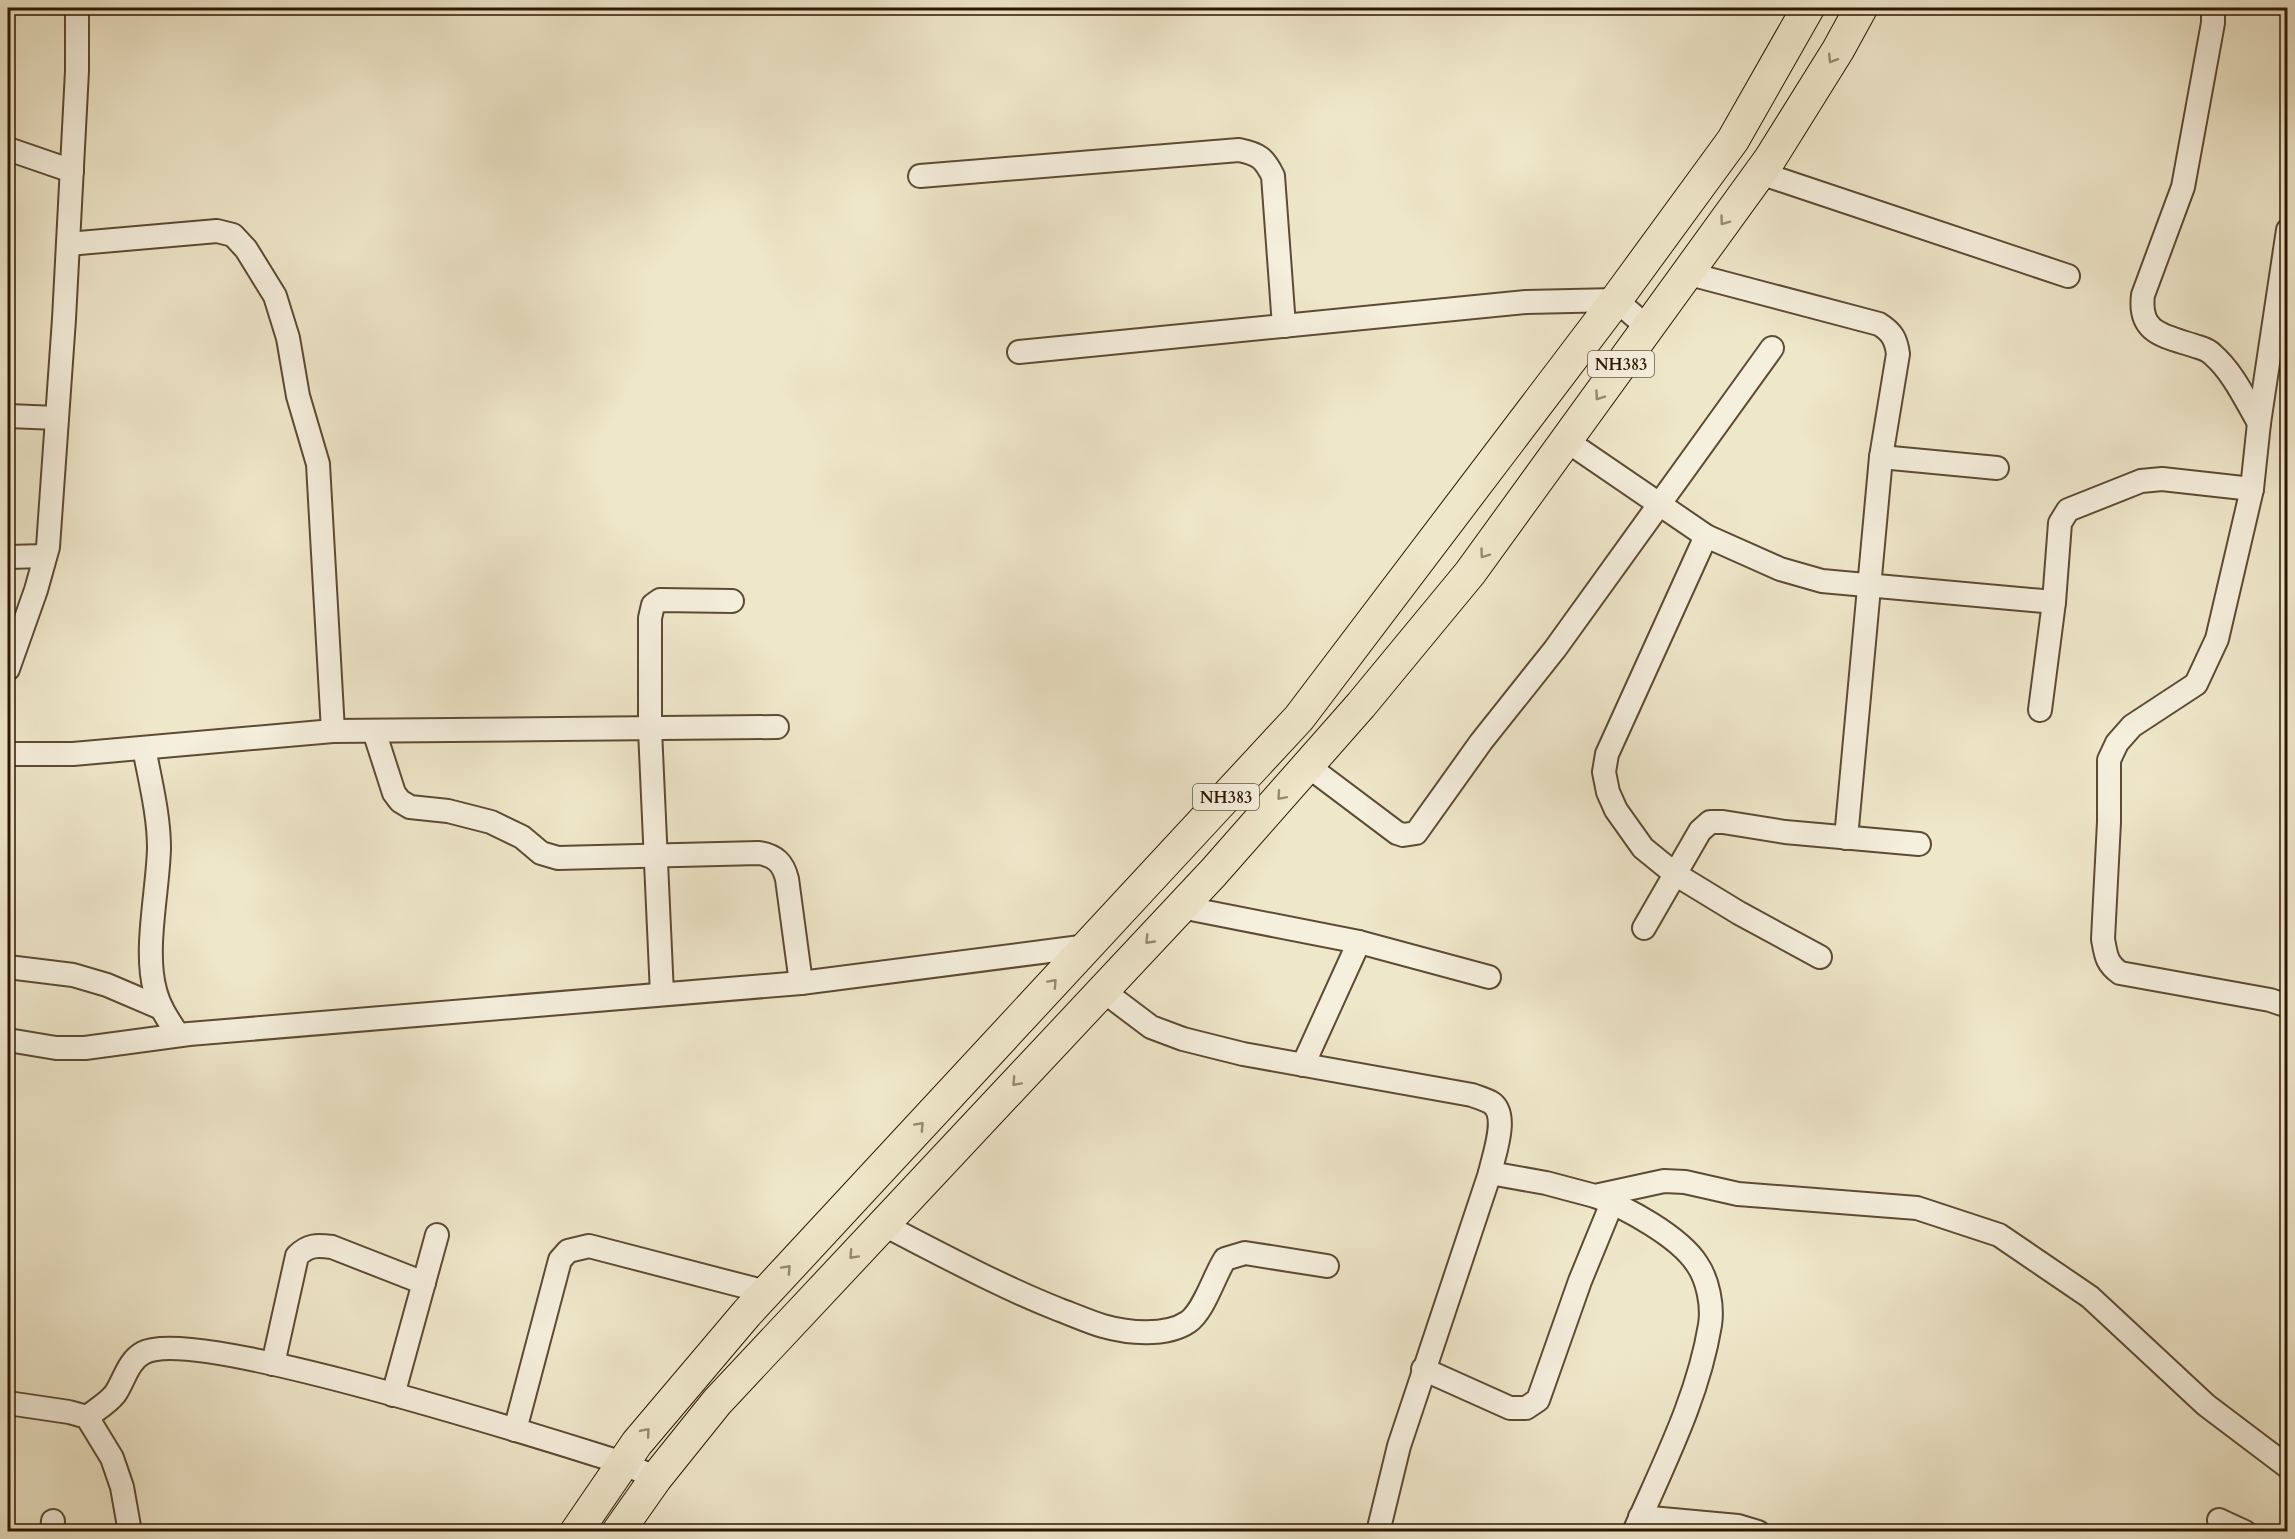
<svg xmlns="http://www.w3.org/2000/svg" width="2295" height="1539" viewBox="0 0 2295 1539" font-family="Cardo,serif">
  <rect width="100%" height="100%" fill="#efe7ca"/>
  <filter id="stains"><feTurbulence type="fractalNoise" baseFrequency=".00333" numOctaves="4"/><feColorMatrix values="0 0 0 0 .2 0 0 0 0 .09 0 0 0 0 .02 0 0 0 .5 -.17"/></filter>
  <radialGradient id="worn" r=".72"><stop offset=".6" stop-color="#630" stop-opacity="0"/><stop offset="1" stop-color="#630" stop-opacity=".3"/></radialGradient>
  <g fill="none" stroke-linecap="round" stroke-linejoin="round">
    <g stroke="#5d4b33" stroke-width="26">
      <g id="minor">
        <path d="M2213,8V23L2183,187L2143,295C2138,334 2165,336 2195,346C2201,348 2207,349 2212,354C2233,372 2245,399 2259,423"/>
        <polyline points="8,149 72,171"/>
        <polyline points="1760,173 2068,276"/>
        <path d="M920,176L1239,150C1259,154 1264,158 1273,176L1284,326"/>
        <path d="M2288,230L2259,423L2252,489L2217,639L2196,684L2132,726L2117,743L2109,760V822L2103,939C2106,955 2106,963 2120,973L2270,1000L2288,1006"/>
        <polyline points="68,244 217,231 233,235 246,249 275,296 288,338 298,396 318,464 333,731"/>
        <path d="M1686,273L1879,324C1892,332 1896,339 1898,354L1881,457L1846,838"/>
        <polyline points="1019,352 1526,302 1616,300 1647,327"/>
        <polyline points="8,416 57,418"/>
        <polyline points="1567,441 1706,536 1780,569 1822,581 2054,602 2060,523 2068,510 2141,481 2162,479 2252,489"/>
        <polyline points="1881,457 1997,468"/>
        <polyline points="1706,536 1607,754 1604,772 1608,792 1616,810 1643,848 1675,874 1739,913 1820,957"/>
        <polyline points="8,557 45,556"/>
        <polyline points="8,669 36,590 48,547 64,319 77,71 77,8"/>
        <polyline points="2040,710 2054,602"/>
        <path d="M374,731L394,793L400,801L410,807L448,811L491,822L522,837L541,853L558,858L759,853C776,856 783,863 787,879L801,983"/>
        <path d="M144,748C150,780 159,815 159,848C158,891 144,950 155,990C159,1007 169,1021 178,1035"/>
        <polyline points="8,754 73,754 333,731 777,727"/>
        <polyline points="1308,766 1397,833 1403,835 1416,833 1481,742 1555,649 1772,348"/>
        <polyline points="1181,907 1359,942 1489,977"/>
        <polyline points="1644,928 1700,831 1710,822 1723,822 1785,832 1919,844"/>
        <polyline points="8,967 73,975 107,985 161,1008"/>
        <path d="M1102,990L1151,1027L1183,1039L1243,1054L1472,1095C1477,1097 1484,1099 1490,1102C1510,1113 1494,1154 1490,1173L1546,1183L1595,1196L1664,1181L1685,1182L1738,1194L1917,1208L1999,1235L2090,1297L2206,1405L2288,1467"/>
        <polyline points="662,994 650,730 650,618 653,605 660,600 732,601"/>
        <polyline points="8,1040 56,1048 85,1048 189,1034 801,983 1088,946"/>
        <polyline points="1303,1065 1359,942"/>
        <path d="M1595,1196C1625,1207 1679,1236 1697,1264C1708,1280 1713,1306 1710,1325C1698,1398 1663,1465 1634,1532"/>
        <path d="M882,1224C941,1254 999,1286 1060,1310C1074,1315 1089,1322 1103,1326C1127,1333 1166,1337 1188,1322C1204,1311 1214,1276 1225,1259L1245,1253L1327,1266"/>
        <path d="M273,1364L297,1256C308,1245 316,1245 332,1247L424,1283"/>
        <polyline points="1423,1369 1510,1408 1526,1408 1538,1400 1580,1281 1612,1203"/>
        <polyline points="393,1395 437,1235"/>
        <polyline points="8,1403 69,1412 87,1417 112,1458 122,1487 130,1532"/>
        <path d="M87,1417C96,1410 108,1403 115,1394C124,1381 128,1361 143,1353C194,1325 551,1441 623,1463L656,1478"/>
        <polyline points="515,1430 560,1260 568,1251 589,1246 766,1292"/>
        <polyline points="1640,1517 1738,1526 1758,1532"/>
        <polyline points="2219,1520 2245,1532"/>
        <polyline points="52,1532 53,1521"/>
        <polyline points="1378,1532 1399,1446 1490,1173"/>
      </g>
    </g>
    <g stroke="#2c1701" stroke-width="34">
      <g id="highway">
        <polyline points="576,1532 637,1443 747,1313 1299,718 1616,300 1733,140 1808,8"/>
        <polyline points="618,1532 656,1478 717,1402 1213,873 1361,705 1470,573 1770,159 1838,50 1861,8"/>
      </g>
    </g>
    <use href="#minor" stroke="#f5efdd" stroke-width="22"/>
    <use href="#highway" stroke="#efe7ca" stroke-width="32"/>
  </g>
  <defs><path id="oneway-chevron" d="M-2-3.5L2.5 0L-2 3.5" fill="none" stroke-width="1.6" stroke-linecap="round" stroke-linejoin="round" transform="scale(1.5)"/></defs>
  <g stroke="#978970">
    <use href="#oneway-chevron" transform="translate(1832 59) rotate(122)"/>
    <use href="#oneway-chevron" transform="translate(1724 221) rotate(126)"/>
    <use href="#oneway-chevron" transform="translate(1599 396) rotate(125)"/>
    <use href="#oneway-chevron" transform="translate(1484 554) rotate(126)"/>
    <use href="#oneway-chevron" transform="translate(1281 796) rotate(131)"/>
    <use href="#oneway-chevron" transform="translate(1149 940) rotate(134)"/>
    <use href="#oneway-chevron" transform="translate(1053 983) rotate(-47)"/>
    <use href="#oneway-chevron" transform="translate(1016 1082) rotate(133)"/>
    <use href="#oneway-chevron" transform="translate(920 1126) rotate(-47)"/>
    <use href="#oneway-chevron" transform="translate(853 1255) rotate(133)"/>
    <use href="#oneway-chevron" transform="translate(787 1269) rotate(-47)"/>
    <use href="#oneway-chevron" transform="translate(646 1432) rotate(-50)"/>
  </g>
  <g text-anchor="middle" stroke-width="4.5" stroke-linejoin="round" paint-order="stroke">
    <g fill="#f5efdd" stroke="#685843" stroke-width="1.5">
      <rect x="1588" y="351" width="66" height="26" rx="4.5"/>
      <rect x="1193" y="784" width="66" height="26" rx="4.5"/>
    </g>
    <g font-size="16" font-weight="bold" fill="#2c1701">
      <text x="1621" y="370">NH383</text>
      <text x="1226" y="803">NH383</text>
    </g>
  </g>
  <rect width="2295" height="1539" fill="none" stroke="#efe7ca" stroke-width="30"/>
  <rect x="9" y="9" width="2277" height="1521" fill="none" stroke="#2c1701" stroke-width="3"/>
  <rect x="15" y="15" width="2265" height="1509" fill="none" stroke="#2c1701" stroke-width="1.5"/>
  <rect width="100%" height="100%" filter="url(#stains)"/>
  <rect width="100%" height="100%" fill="url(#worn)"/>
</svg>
